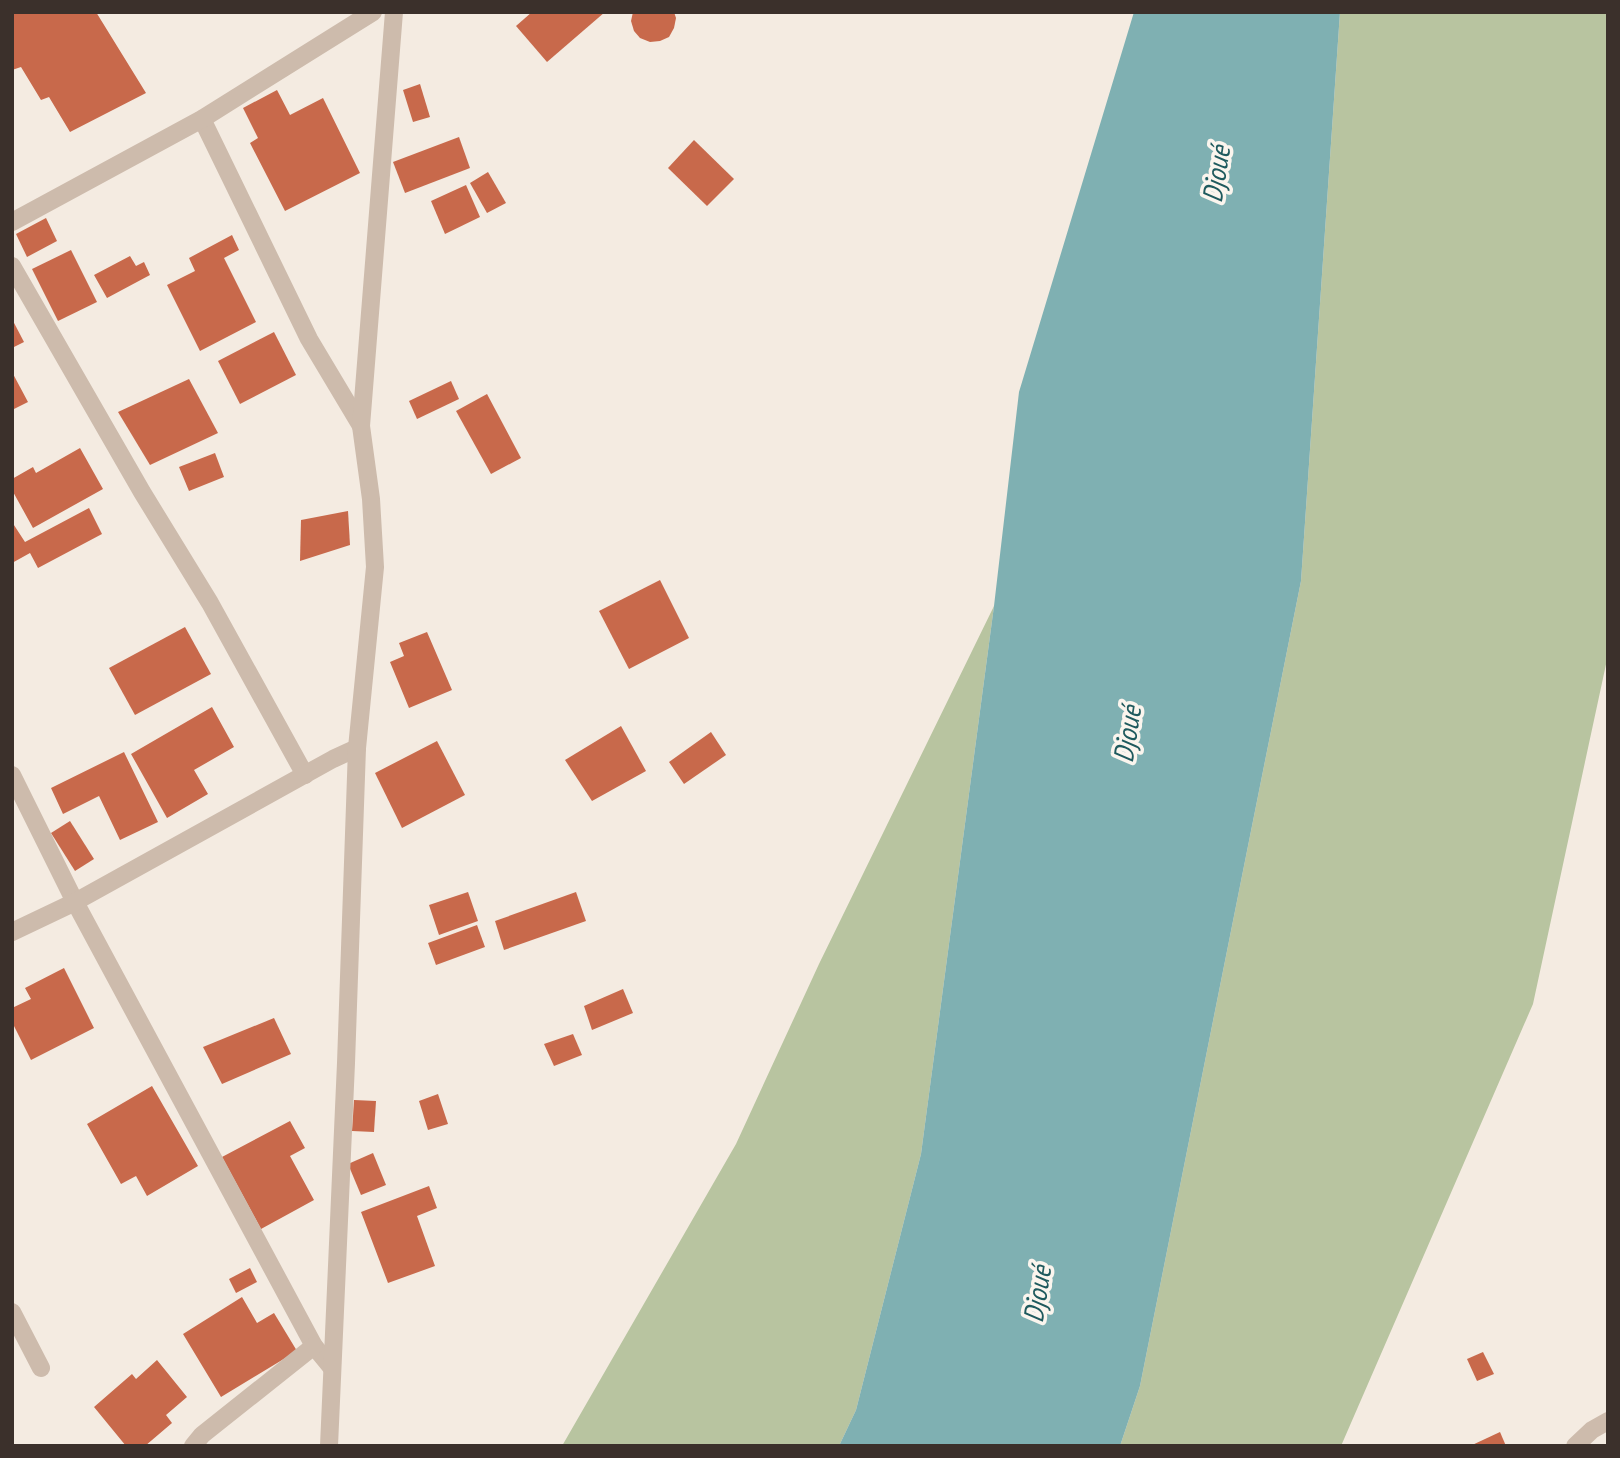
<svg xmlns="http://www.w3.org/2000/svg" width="1620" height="1458" viewBox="0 0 1620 1458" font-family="'PT Sans Narrow',sans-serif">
  <rect width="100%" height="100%" fill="#f4ebe1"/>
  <g fill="#b8c4a0">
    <polygon points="1340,12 1608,12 1608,655 1533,1004 1341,1446 1120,1446 1140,1386 1301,581"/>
    <polygon points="994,606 921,1154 856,1410 839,1446 562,1446 736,1144 819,964"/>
  </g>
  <polygon fill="#7fb0b2" points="1134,12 1340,12 1301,581 1140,1386 1120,1446 839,1446 856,1410 921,1154 994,606 1019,392"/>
  <g fill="#c8694b">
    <polygon points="12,12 96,12 146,93 70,132 49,97 41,100 21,67 12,70"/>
    <polygon points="532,12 605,12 547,62 516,26"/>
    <polygon points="633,12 674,12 676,18 674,28 669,37 660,41 650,42 640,38 634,31 631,21"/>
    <polygon points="420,84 430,117 413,122 403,90"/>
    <polygon points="277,90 290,115 323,98 360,173 285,211 250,143 258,138 243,108"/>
    <polygon points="459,137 470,168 405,193 393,162"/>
    <polygon points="694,140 734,179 707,206 668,168"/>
    <polygon points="488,172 506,203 487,213 470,183"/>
    <polygon points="466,185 480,217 445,234 431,201"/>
    <polygon points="46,218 57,241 27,257 16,234"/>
    <polygon points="232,235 239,250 224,258 256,322 200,351 167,285 195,271 189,258"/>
    <polygon points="71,250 97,302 58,321 32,269"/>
    <polygon points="130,256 136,266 144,262 150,275 107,298 94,275"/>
    <polygon points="12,319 24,342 12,348"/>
    <polygon points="274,332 296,375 240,404 218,361"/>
    <polygon points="12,372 28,402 12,410"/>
    <polygon points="189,379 218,433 150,465 118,412"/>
    <polygon points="451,381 459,399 417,419 409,401"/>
    <polygon points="487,394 521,458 491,474 456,411"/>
    <polygon points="80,448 103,489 33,528 12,490 12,479 33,467 36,473"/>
    <polygon points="215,453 224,477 189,491 179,467"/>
    <polygon points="89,508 102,534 38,568 30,553 12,563 12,522 25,542"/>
    <polygon points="348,511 350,545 300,561 301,520"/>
    <polygon points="660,580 689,638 629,669 599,611"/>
    <polygon points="185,627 211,674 135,715 109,668"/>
    <polygon points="427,632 452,690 409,708 390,662 404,656 399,643"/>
    <polygon points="212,707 234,747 194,770 208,794 167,818 131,754"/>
    <polygon points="621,726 646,771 592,801 565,760"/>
    <polygon points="711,732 726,755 684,784 669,762"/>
    <polygon points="437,741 465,795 402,828 375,773"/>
    <polygon points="124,752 158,822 120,840 99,796 63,814 51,788"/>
    <polygon points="70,821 94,859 75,871 51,833"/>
    <polygon points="468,892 478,921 439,935 429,905"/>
    <polygon points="576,892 586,921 504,950 495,921"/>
    <polygon points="477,925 485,947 436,965 428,943"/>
    <polygon points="64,968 94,1028 31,1060 12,1022 12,1008 31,999 25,988"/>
    <polygon points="623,989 633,1013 592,1030 584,1006"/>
    <polygon points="274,1018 291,1054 222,1084 203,1047"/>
    <polygon points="573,1034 582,1055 554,1066 544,1044"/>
    <polygon points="152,1086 198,1166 147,1196 136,1176 121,1184 87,1124"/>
    <polygon points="438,1094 448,1124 428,1130 419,1101"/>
    <polygon points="354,1100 376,1101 374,1132 352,1131"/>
    <polygon points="290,1121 305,1148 290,1156 314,1200 261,1229 222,1157"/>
    <polygon points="373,1153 386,1185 361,1195 348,1164"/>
    <polygon points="429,1186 437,1208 417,1216 435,1266 388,1283 361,1212"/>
    <polygon points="250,1268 257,1282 236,1293 229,1279"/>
    <polygon points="242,1297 257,1323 274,1313 297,1351 221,1397 183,1334"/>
    <polygon points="1483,1352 1494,1374 1477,1381 1467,1359"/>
    <polygon points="157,1360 187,1397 166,1415 172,1423 145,1446 126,1446 94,1407 132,1374 136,1379"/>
    <polygon points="1500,1432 1506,1446 1470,1446"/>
  </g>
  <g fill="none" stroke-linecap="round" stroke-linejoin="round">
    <g stroke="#cdbbac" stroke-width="18">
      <polyline points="202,119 309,339 361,426"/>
      <polyline points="12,222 202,119 373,12"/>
      <polyline points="12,266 142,492 210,603 305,775"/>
      <polyline points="12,775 75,902 314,1346 332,1368"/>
      <polyline points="12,932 75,902 333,759 357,748"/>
      <polyline points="12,1312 41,1368"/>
      <polyline points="193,1446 202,1435 314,1346"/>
      <polyline points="329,1446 346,1063 357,748 375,567 371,499 361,426 394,12"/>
      <polyline points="1575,1446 1592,1430 1608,1421"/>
    </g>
  </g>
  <g text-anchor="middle" stroke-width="7" stroke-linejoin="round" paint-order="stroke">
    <g font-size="28" font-style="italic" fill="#1f5a5e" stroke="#fbf5ee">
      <text transform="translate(1216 174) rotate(-81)" y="10">Djoué</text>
      <text transform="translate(1127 734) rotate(-81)" y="10">Djoué</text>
      <text transform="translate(1037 1294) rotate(-81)" y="10">Djoué</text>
    </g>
  </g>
  <rect width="1620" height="1458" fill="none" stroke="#3b302b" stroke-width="28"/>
</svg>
